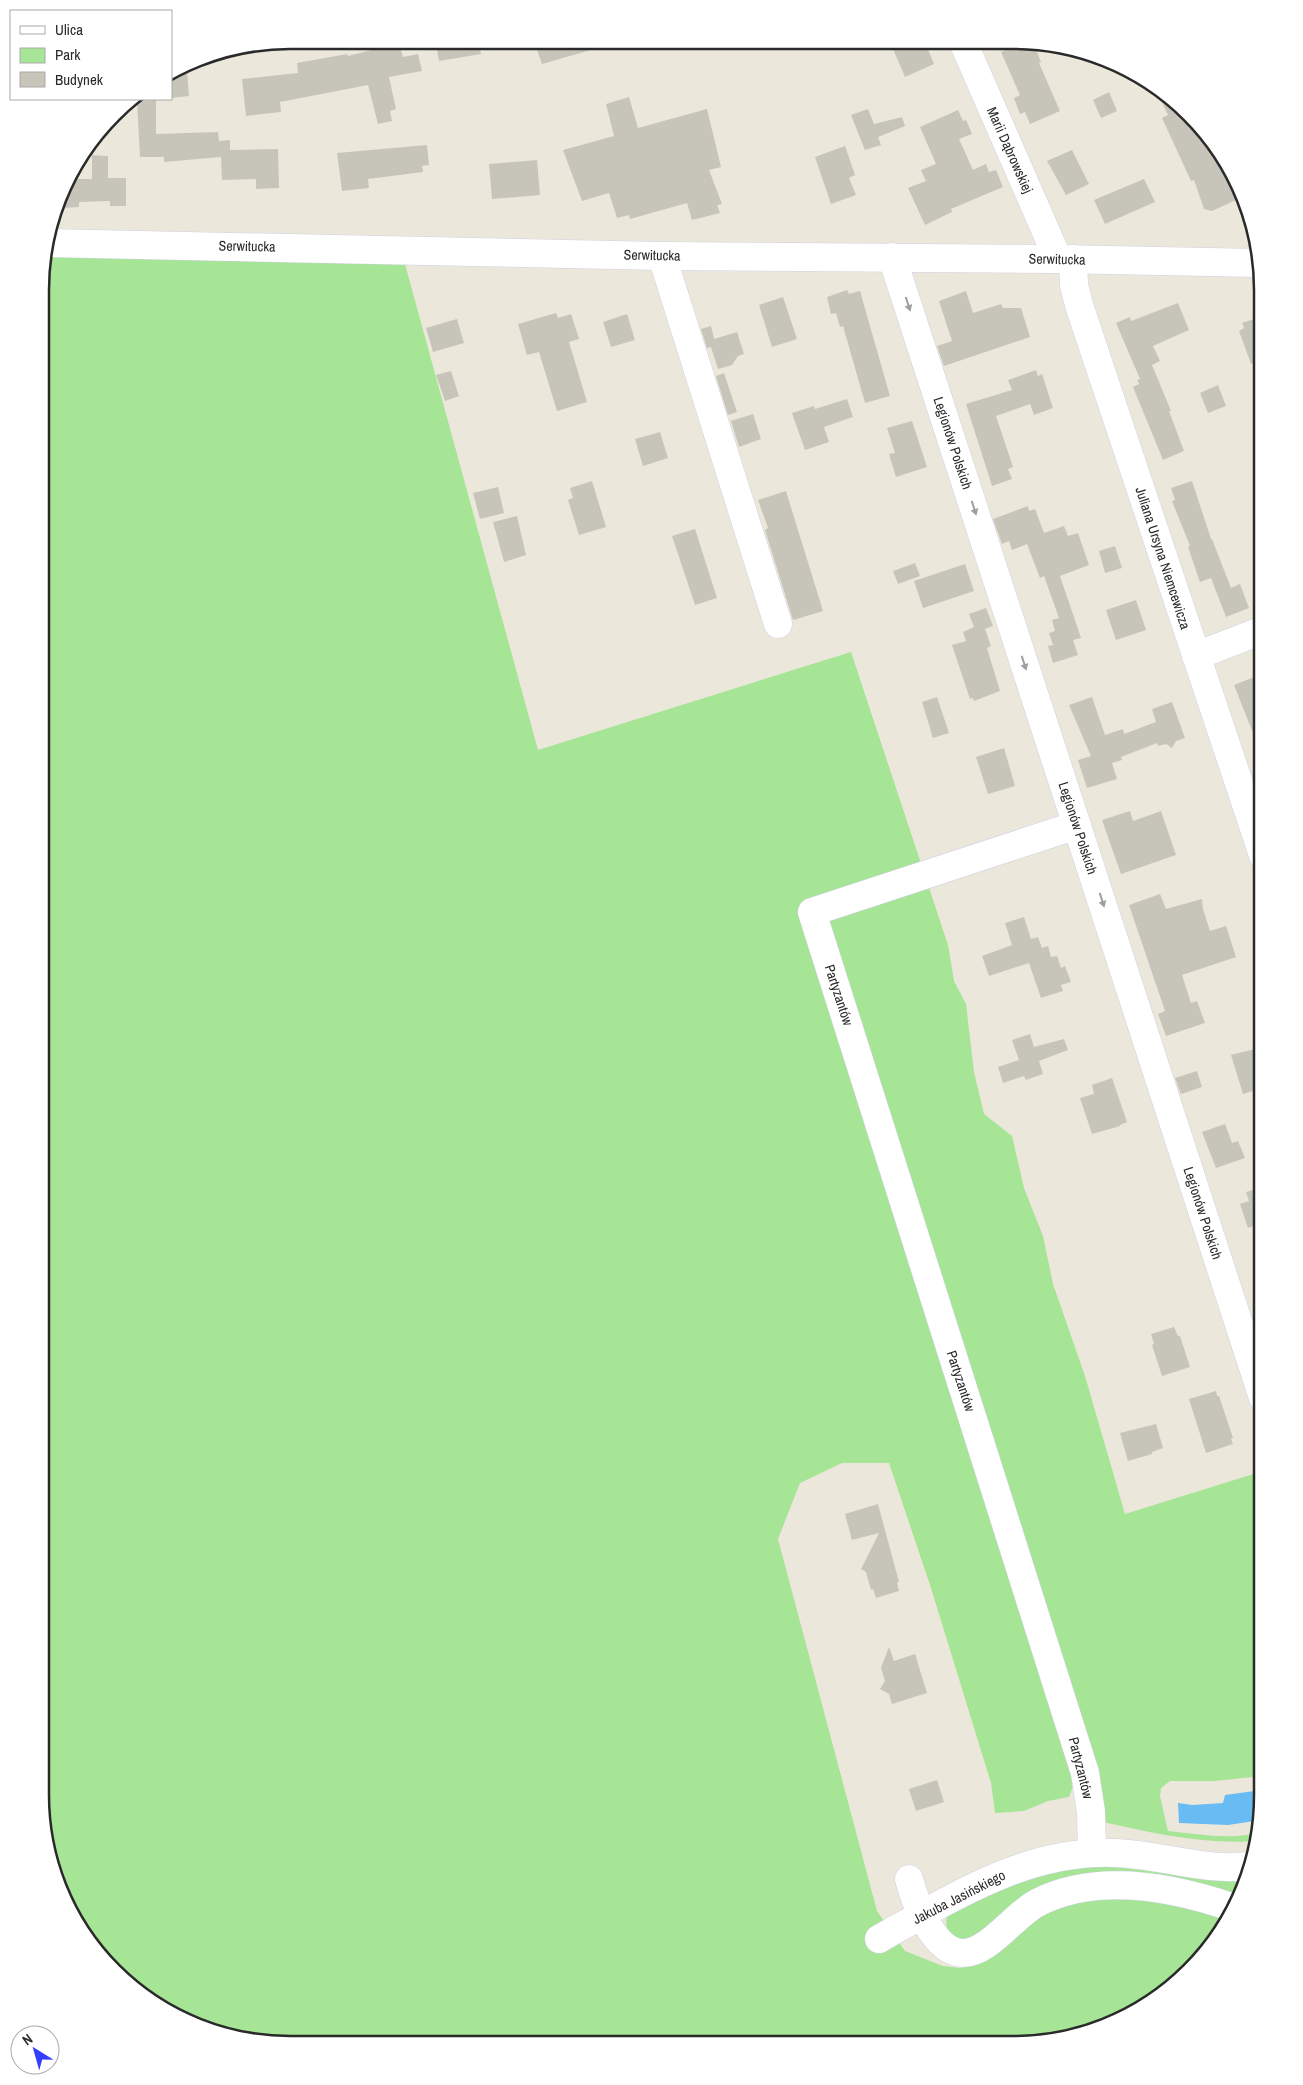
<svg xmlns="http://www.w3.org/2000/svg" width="1303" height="2085" viewBox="0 0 1303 2085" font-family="'Archivo Narrow',sans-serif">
  <rect width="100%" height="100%" fill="#ece7db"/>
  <g fill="#a5e595">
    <path d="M44,253L405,264L538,750L851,652L948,945L954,981L966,1004L974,1072L984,1114L1012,1136L1024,1188L1043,1236L1053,1284L1085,1376L1125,1514L1263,1471L1262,1776L1215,1781H1170L1161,1788L1160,1796L1168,1831C1198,1834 1228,1840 1258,1833L1256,1841C1207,1845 1151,1833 1103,1822L1075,1781L1069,1797L1048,1801L1024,1811L995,1813L991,1783L931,1588L889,1463H842L800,1483L778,1539L877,1911L905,1951L943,1966L960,1968L981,1962L1044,1914L1071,1902L1108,1896L1215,1909L1226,1921L1212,1947L1165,1993L1108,2026L1013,2045L258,2043L194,2026L138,1993L91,1947L59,1890L40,1795Z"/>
    <path d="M1085,1866H1120L1212,1879L1247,1880L1240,1897L1133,1879L969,1940C951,1938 944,1934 947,1915L1020,1879Z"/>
  </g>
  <polygon fill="#69bbf3" points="1262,1790 1261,1820 1228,1825 1179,1823 1178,1803 1192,1805 1223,1803 1225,1795"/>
  <g fill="#c7c5b9">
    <polygon points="435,40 478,41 481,54 439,61"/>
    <polygon points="534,41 607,41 608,45 542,64"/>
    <polygon points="890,42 925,42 934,64 905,77"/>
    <polygon points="1026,42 1033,42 1041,62 1039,63 1060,111 1030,124 1025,112 1020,114 1014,98 1020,95 1001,52"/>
    <polygon points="399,43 403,57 418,54 422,71 389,77 396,109 390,111 392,121 378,124 368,85 280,102 281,112 246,116 242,79 298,73 297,63 347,54 348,56"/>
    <polygon points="187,71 189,96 171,98 171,73"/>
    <polygon points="1154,85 1165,92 1208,135 1238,199 1212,211 1204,209 1194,180 1191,181 1162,118 1168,115"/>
    <polygon points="1109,92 1117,111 1101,118 1093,100"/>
    <polygon points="629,97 638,128 707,109 721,167 709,170 722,204 717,205 720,213 692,220 687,203 630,219 629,215 617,218 609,193 582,201 563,150 614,136 606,104"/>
    <polygon points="156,100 156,134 218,132 219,141 230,140 230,150 278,149 279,188 256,189 256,179 222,180 221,157 164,162 164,157 140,157 137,101"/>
    <polygon points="868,109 874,124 902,117 905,126 878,137 881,145 865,150 851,115"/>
    <polygon points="958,110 963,121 966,120 972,134 959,139 973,170 986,164 989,172 996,170 1003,187 951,209 952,212 925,225 908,188 926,181 921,170 936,164 920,127"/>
    <polygon points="427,145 429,165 422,166 423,172 368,179 369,188 342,191 337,153"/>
    <polygon points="845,146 855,175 849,178 856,195 831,204 815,157"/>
    <polygon points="1072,150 1089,184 1066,195 1047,161"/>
    <polygon points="92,155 108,156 108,178 126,178 126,206 110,206 110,201 79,202 79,207 63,208 63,190 66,179 92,179"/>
    <polygon points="537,160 540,195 492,199 489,164"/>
    <polygon points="1144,179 1155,202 1105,224 1094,200"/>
    <polygon points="847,290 849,294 860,291 890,396 865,403 843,326 840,327 836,313 831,314 827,297"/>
    <polygon points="966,291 973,313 1001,304 1003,308 1021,308 1030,337 944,366 937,346 952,341 939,301"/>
    <polygon points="783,297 797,339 772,347 759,305"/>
    <polygon points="1178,303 1189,330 1153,346 1160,361 1152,365 1171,411 1169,411 1184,451 1163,460 1133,387 1139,384 1137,380 1140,379 1116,323 1130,317 1131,321"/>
    <polygon points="556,313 558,318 571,314 579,339 569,342 587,402 557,411 539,352 527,355 518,324"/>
    <polygon points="627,314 635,340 611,347 603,322"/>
    <polygon points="1263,316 1263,359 1251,364 1239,331 1244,328 1242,323"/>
    <polygon points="457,319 464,343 433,352 426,328"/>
    <polygon points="711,326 714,339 737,332 744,354 738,356 732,365 718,369 711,347 707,348 701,329"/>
    <polygon points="1036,370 1038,376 1042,374 1053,408 1034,415 1030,404 996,416 1013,467 1008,469 1012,479 992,486 966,404 1012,390 1008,380"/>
    <polygon points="451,371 459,396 445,401 436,375"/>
    <polygon points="724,373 737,412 728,415 716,376"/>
    <polygon points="1218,385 1226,406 1208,413 1200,393"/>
    <polygon points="847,399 853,417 824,427 829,442 805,450 792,413 814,406 815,409"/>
    <polygon points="753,414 761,439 739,447 731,421"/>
    <polygon points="912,421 927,467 896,477 889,454 895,453 887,428"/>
    <polygon points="660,432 668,458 643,466 635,439"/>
    <polygon points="592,481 606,527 579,535 568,500 573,498 570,488"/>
    <polygon points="1192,481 1211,539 1212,539 1231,588 1240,584 1249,608 1226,617 1211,578 1200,582 1188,547 1190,546 1172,501 1175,500 1171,488"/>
    <polygon points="498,487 504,513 480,519 473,493"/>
    <polygon points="786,491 823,611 793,620 765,530 768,528 758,500"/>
    <polygon points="1028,506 1029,511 1035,509 1044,533 1064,526 1068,536 1078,533 1089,565 1060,576 1081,638 1073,640 1078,655 1053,663 1048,646 1053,645 1049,633 1055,631 1052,620 1059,618 1044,576 1040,578 1027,544 1012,550 1009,541 1002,544 993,519"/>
    <polygon points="517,516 526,555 504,562 493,522"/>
    <polygon points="695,529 717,598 695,605 672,536"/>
    <polygon points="1115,546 1122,568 1105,573 1099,551"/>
    <polygon points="915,563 920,576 898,584 893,571"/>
    <polygon points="965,564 974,591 923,608 914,581"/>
    <polygon points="1136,600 1146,630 1116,640 1106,610"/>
    <polygon points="986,608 993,626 985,629 991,646 987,648 1000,691 974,701 973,698 970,699 952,645 966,641 963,632 974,627 969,614"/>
    <polygon points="1257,676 1263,691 1262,756 1234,685"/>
    <polygon points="937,697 949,733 933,738 922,702"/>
    <polygon points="1092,697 1105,735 1123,729 1124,734 1156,722 1152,709 1172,702 1185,738 1176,741 1172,748 1166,744 1158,746 1157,743 1121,757 1122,760 1112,763 1117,779 1087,788 1078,760 1091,756 1069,705"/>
    <polygon points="1004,748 1015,786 988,794 976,757"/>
    <polygon points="1130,811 1133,821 1161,811 1176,855 1121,874 1102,820"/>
    <polygon points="1160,894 1166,909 1202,899 1203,909 1210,931 1226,926 1236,957 1182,975 1191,1003 1197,1001 1205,1023 1166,1036 1158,1014 1165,1011 1129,905"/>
    <polygon points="1024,917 1031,939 1038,937 1042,948 1048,946 1051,957 1057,956 1061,968 1065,966 1071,982 1061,985 1063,991 1041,998 1029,963 989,976 982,956 1012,945 1005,923"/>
    <polygon points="1030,1034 1034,1047 1064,1039 1068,1050 1039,1061 1043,1074 1026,1080 1024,1076 1003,1083 998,1067 1019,1060 1012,1040"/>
    <polygon points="1263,1047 1263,1088 1243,1094 1231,1055"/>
    <polygon points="1197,1071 1202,1087 1181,1094 1175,1078"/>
    <polygon points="1112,1078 1127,1122 1120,1125 1120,1126 1092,1134 1080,1098 1094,1094 1092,1085"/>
    <polygon points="1225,1124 1232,1143 1238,1141 1245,1158 1216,1168 1202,1132"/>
    <polygon points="1263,1187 1263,1234 1258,1235 1256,1225 1248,1228 1240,1204 1249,1201 1246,1192"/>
    <polygon points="1174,1327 1178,1336 1180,1336 1190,1367 1162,1376 1152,1345 1154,1344 1151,1334"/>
    <polygon points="1216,1391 1217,1396 1219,1396 1233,1438 1231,1439 1233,1444 1206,1453 1189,1399"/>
    <polygon points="1156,1424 1163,1448 1152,1452 1152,1454 1128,1461 1120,1433"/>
    <polygon points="878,1504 899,1582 897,1582 899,1591 876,1598 873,1589 871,1590 866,1572 861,1569 879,1533 852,1540 845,1514"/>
    <polygon points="889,1647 894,1661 915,1654 927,1693 892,1704 889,1694 880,1689 885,1681 881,1668"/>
    <polygon points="937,1780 944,1802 916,1811 909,1789"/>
  </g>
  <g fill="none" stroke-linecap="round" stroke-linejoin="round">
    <g stroke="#d0d1e3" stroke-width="29">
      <g id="minor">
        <polyline points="963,42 1058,259"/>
        <polyline points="47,243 662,256 1058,259 1258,263"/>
        <polyline points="662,256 778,624"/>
        <polyline points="892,257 1263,1398"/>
        <polyline points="1073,259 1074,285 1079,305 1263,855"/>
        <polyline points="1196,656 1263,630"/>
        <polyline points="1077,825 812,912 1085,1773 1091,1812 1092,1853"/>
        <path d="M909,1879C915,1902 933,1951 962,1953C988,1954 1014,1915 1037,1903C1097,1872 1173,1887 1234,1908"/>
        <path d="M879,1939C953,1897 1026,1850 1114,1853C1159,1854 1205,1872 1250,1866"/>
      </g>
    </g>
    <use href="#minor" stroke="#fff" stroke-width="28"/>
  </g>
  <defs><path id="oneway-solid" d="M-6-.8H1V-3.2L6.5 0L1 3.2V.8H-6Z" transform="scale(1.25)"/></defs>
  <g fill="#9f9f9f">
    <use href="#oneway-solid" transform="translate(908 304) rotate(72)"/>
    <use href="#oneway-solid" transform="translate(974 508) rotate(72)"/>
    <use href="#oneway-solid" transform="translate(1024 663) rotate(72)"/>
    <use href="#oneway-solid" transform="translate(1102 900) rotate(72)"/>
  </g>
  <g text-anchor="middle" stroke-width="4" stroke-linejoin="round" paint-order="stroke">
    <g font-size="14" fill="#2a2a2a" stroke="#fff">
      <text transform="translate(1010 150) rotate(66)" y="5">Marii Dąbrowskiej</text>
      <text transform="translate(247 246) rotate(1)" y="5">Serwitucka</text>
      <text transform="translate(652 255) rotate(1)" y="5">Serwitucka</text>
      <text transform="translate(1057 259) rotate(1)" y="5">Serwitucka</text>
      <text transform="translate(953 443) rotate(72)" y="5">Legionów Polskich</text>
      <text transform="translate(1163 558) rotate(72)" y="5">Juliana Ursyna Niemcewicza</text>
      <text transform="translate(1078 828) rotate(72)" y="5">Legionów Polskich</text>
      <text transform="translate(839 995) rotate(72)" y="5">Partyzantów</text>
      <text transform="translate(1203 1213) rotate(72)" y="5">Legionów Polskich</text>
      <text transform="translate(961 1381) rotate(72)" y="5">Partyzantów</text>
      <text transform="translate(1081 1768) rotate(76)" y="5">Partyzantów</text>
      <text transform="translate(959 1897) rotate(-27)" y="5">Jakuba Jasińskiego</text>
    </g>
  </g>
  <path d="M0 0H1303V2085H0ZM290 49H1013A241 241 0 0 1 1254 290V1795A241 241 0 0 1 1013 2036H290A241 241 0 0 1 49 1795V290A241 241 0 0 1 290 49Z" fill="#fff" fill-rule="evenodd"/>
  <path fill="none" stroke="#2a2a2a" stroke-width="2.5" d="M290 49H1013A241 241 0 0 1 1254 290V1795A241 241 0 0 1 1013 2036H290A241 241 0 0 1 49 1795V290A241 241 0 0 1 290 49Z"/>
  <rect x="10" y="10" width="162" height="90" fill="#ffffff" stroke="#aaaaaa"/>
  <rect x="20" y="26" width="25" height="8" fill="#ffffff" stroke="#aaaaaa"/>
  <text x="55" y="35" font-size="15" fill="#2a2a2a">Ulica</text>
  <rect x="20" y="48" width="25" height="15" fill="#a5e595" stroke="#aaaaaa"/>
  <text x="55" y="60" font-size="15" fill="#2a2a2a">Park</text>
  <rect x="20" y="72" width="25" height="15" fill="#c7c5b9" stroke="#aaaaaa"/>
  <text x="55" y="85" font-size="15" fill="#2a2a2a">Budynek</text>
  <g transform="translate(35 2050) rotate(323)"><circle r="24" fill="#ffffff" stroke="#aaaaaa"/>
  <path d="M0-4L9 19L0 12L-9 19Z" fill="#353eff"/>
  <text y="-8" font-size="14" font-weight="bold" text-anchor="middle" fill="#2a2a2a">N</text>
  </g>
</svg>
